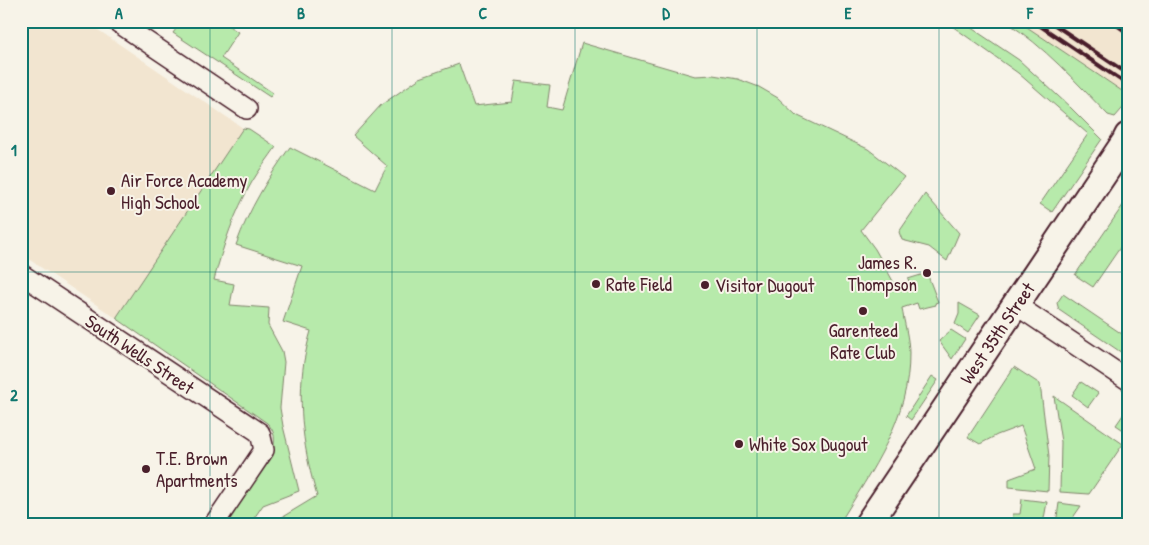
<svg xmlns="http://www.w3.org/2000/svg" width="1149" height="545" viewBox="0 0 1149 545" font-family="'Patrick Hand',sans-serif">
  <rect width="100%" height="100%" fill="#f7f3e8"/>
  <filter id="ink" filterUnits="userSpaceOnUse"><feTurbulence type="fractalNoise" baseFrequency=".02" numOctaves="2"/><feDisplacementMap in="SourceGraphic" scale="10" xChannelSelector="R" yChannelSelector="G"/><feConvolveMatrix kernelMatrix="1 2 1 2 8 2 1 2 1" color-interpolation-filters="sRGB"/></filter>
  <g filter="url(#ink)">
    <g fill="#f2e5d0">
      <polygon points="21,21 85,21 243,128 116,318 21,254"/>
      <polygon points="1018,21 1121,21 1128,26 1128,95"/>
    </g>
    <g fill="#b7eaab" stroke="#80846b">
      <polygon points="182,21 221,21 238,32 221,58 273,93 270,97 173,33"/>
      <polygon points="945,21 961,21 1019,60 1070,107 1102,139 1052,212 1040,204 1088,134 1018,73"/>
      <path d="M1005,21H1018L1128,95V102L1115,117L1108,115C1075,81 1045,47 1005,21Z"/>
      <path d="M582,43L695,76L713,75L738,79L759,87L778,98L796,115L868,149L904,177L861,230L875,249L898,290L911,286L908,279L924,274L926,277L928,276L938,302L935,303L936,305L919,309L917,303L902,308C904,323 909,338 909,353C910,418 872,470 839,524H282L279,519L317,496C304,453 297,406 304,361C306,351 308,341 311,331L283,322L302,266L236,245C249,209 268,178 290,147L375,190L387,166L353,136L381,105L420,78L459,64L474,106L512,102L516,81L550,85L547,107L562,110Z"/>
      <path d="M243,128L249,129L276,147C268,159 259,170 252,182C234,213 223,246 214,280L234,284L230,305L269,308L268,325L282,351L284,362L280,408L283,426L299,491L263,505L250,524H225L273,452C275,440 276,432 267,423L116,318Z"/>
      <polygon points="925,194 959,233 947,261 929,247 902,240 899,232"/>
      <polygon points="1128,198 1128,236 1093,287 1075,275"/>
      <polygon points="1063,294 1128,338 1128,351 1125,355 1059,310 1057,303"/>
      <polygon points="959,303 980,315 968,333 955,324 959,314"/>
      <polygon points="951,330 965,339 952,359 939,341"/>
      <polygon points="1014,367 1040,384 1049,456 1048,491 1009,487 1009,479 1036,469 1021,426 997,435 980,444 968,437"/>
      <polygon points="932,376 938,380 911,420 906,416"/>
      <polygon points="1081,382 1098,393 1088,407 1072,395"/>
      <polygon points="1054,396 1123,444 1089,494 1060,492 1061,442"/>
      <polygon points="1125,412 1128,413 1128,433 1116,425"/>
      <polygon points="1022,499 1047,502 1043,524 1012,523 1013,514 1020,514"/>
      <polygon points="1059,503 1081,506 1072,519 1079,524 1056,524"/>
    </g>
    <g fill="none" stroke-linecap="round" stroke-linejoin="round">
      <g stroke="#4a1f2b" stroke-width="22">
        <g id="minor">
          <polyline points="116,21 247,109"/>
          <polyline points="21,274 260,433 264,450 214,524"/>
          <polyline points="1016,305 1128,380"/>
        </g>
      </g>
      <g stroke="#4a1f2b" stroke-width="30">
        <polyline id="secondary" points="868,524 1125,142 1128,136"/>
      </g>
      <use href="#minor" stroke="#f7f3e8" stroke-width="19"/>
      <use href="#secondary" stroke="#f7f3e8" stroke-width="26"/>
      <g stroke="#4a1f2b" stroke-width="4">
        <polyline points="1033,21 1128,85"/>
        <polyline points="1049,21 1128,74"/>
        <polyline points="1111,21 1128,33"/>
      </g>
    </g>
  </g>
  <path fill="none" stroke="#0f766e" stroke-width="1" stroke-opacity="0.55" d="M210,21V524M392,21V524M575,21V524M757,21V524M939,21V524M21,272H1128"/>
  <g fill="#4a1f2b" stroke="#f7f3e8" stroke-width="2">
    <circle cx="111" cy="191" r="5"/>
    <circle cx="927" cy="273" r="5"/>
    <circle cx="596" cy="284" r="5"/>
    <circle cx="705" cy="285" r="5"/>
    <circle cx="863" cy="311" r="5"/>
    <circle cx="739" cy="444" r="5"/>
    <circle cx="146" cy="469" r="5"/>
  </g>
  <g text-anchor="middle" stroke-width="4" stroke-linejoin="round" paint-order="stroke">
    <g font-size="19" fill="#4a1f2b" stroke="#f7f3e8" text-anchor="start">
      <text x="121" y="187">Air Force Academy<tspan x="121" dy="22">High School</tspan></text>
      <text x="917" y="269" text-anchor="end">James R.<tspan x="917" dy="22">Thompson</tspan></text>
      <text x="606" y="291">Rate Field</text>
      <text x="715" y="292">Visitor Dugout</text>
      <text x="863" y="337" text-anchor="middle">Garenteed<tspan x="863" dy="22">Rate Club</tspan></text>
      <text x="749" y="451">White Sox Dugout</text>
      <text x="156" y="465">T.E. Brown<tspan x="156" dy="22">Apartments</tspan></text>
    </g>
    <g font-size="19" fill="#4a1f2b" stroke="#f7f3e8">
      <text transform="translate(997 333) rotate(-56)" y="7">West 35th Street</text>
      <text transform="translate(140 354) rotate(34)" y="7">South Wells Street</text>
    </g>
  </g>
  <rect width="1149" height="545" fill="none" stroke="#f7f3e8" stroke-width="55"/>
  <rect x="28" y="28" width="1094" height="490" fill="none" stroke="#0f766e" stroke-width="2"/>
  <g font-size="16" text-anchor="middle" font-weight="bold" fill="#0f766e">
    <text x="119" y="19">A</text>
    <text x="301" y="19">B</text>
    <text x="483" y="19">C</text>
    <text x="666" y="19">D</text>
    <text x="848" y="19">E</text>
    <text x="1030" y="19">F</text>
    <text x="14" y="156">1</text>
    <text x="14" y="401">2</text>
  </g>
</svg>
